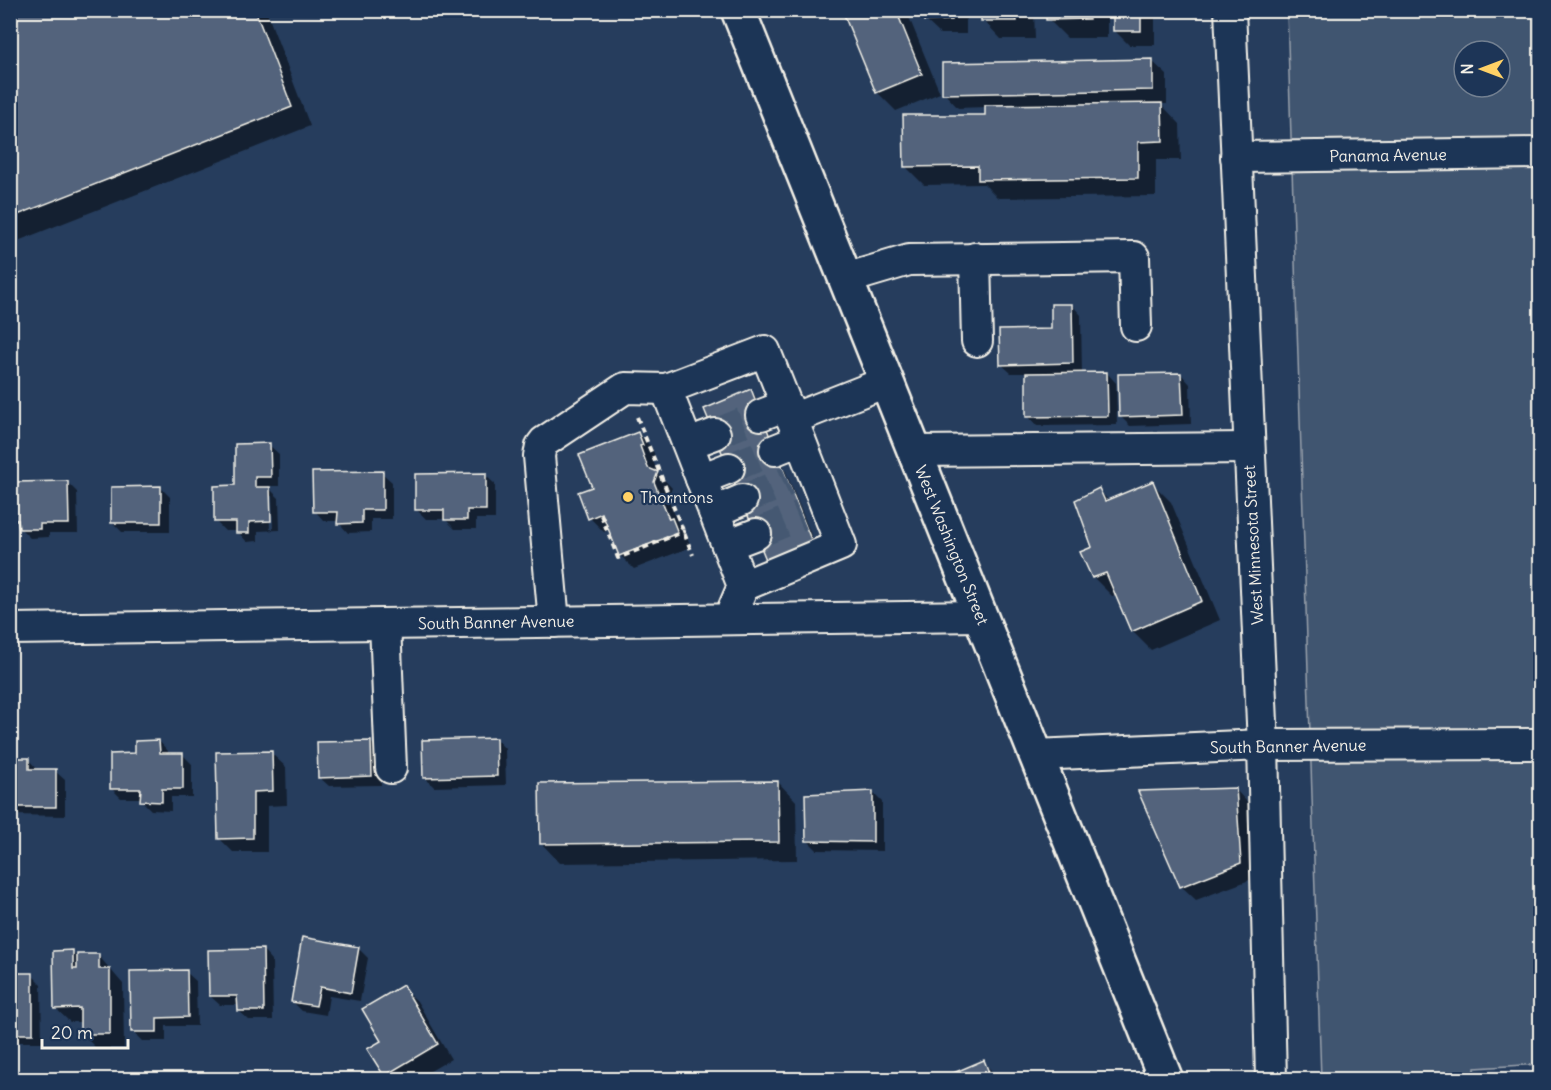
<svg xmlns="http://www.w3.org/2000/svg" width="1551" height="1090" viewBox="0 0 1551 1090" font-family="Delius,sans-serif">
  <rect width="100%" height="100%" fill="#263d5d"/>
  <filter id="ink" filterUnits="userSpaceOnUse"><feTurbulence type="fractalNoise" baseFrequency=".0167" numOctaves="2"/><feDisplacementMap in="SourceGraphic" scale="12" xChannelSelector="R" yChannelSelector="G"/><feConvolveMatrix kernelMatrix="1 2 1 2 8 2 1 2 1" color-interpolation-filters="sRGB"/></filter>
  <g filter="url(#ink)">
    <path fill="#40546f" stroke="#9aa2ac" stroke-width="1.5" fill-rule="evenodd" d="M1287,11H1540V1064L1475,1068V1079H1321ZM1464,51H1500V87H1464Z"/>
    <g fill="#0007" fill-rule="evenodd">
      <polygon points="10,10 266,10 310,126 10,244"/>
      <polygon points="844,10 906,10 940,93 896,111 877,92"/>
      <polygon points="925,10 966,10 966,34 940,34 925,20"/>
      <polygon points="982,10 1034,10 1035,39 1001,39 983,20"/>
      <polygon points="1048,10 1107,10 1107,38 1067,38 1048,19"/>
      <polygon points="1114,10 1155,10 1155,45 1129,45 1115,31"/>
      <polygon points="1152,61 1167,75 1167,104 1161,104 1180,124 1181,160 1156,160 1156,196 998,198 984,184 924,185 905,166 986,116 986,107 958,108 944,93"/>
      <polygon points="1072,305 1081,315 1082,374 1107,373 1116,383 1117,425 1037,426 1028,416 1027,373 1011,373 1001,364 1053,331"/>
      <polygon points="1181,374 1190,384 1191,424 1130,426 1120,416"/>
      <polygon points="750,390 755,395 816,547 773,566"/>
      <polygon points="638,433 652,448 656,459 653,461 658,473 672,488 668,498 680,528 686,534 691,547 634,569 620,555 610,529 604,532 590,518 594,487"/>
      <path d="M269,445L279,454V486H267L279,498L280,530L258,531V541L247,542L237,531H225L216,522L237,487ZM269,496H272L273,529H270Z"/>
      <polygon points="382,473 392,482 392,519 371,519 371,532 348,533 339,523 339,521 324,521 315,511"/>
      <polygon points="485,475 495,484 495,519 476,519 476,529 455,529 445,519 426,519 417,510"/>
      <polygon points="67,482 77,492 78,533 49,533 49,537 30,538 20,528 20,524 16,520"/>
      <polygon points="1152,483 1171,502 1220,620 1151,650 1132,631 1117,595 1112,596 1093,577 1099,490 1109,501"/>
      <polygon points="161,488 170,497 170,532 122,532 113,523"/>
      <polygon points="496,739 505,749 506,785 434,787 425,778"/>
      <polygon points="159,741 168,751 168,754 182,754 192,764 192,797 171,797 171,811 151,810 142,801 142,798 121,798 112,789 136,755"/>
      <polygon points="371,742 380,752 381,785 329,786 319,777"/>
      <polygon points="271,753 286,767 287,805 267,806 267,852 233,852 219,838"/>
      <polygon points="10,759 28,759 38,770 55,771 65,780 65,816 10,815"/>
      <polygon points="778,782 796,801 797,860 560,863 542,844"/>
      <polygon points="1235,789 1249,804 1255,878 1196,900 1181,886"/>
      <polygon points="872,792 882,802 882,851 817,850 807,840"/>
      <polygon points="358,948 368,958 360,1001 329,996 326,1015 302,1011 292,1001"/>
      <polygon points="263,950 272,960 273,1020 249,1020 239,1011 239,1005 220,1005 210,996"/>
      <polygon points="72,952 78,958 98,955 123,984 124,1048 96,1048 82,1034 82,1022 70,1022 55,1008"/>
      <polygon points="186,972 196,981 197,1026 166,1026 166,1041 142,1041 133,1032"/>
      <polygon points="10,975 32,975 41,984 42,1042 17,1042 10,1036"/>
      <polygon points="402,987 417,1001 451,1059 415,1080 389,1080 385,1075"/>
      <polygon points="984,1062 999,1080 941,1080"/>
    </g>
    <g fill="#52647b" stroke="#f4f1e8" stroke-width="1.5">
      <polygon points="10,10 255,10 292,107 10,218"/>
      <polygon points="842,10 896,10 922,74 876,93"/>
      <polygon points="924,10 952,10 952,20 924,21"/>
      <polygon points="981,10 1016,10 1017,21 981,21"/>
      <polygon points="1046,10 1089,10 1089,19 1046,20"/>
      <rect x="1113" y="10" width="28" height="21"/>
      <polygon points="1153,59 1153,90 942,94 942,63"/>
      <polygon points="1162,103 1163,141 1138,142 1138,178 978,180 978,166 904,167 903,115 985,115 985,105"/>
      <polygon points="1051,304 1072,304 1073,363 1000,365 999,330 1051,329"/>
      <polygon points="1107,372 1108,416 1026,417 1026,373"/>
      <polygon points="1181,373 1183,415 1119,417 1118,374"/>
      <polygon points="751,389 812,542 767,562 704,409"/>
      <polygon points="638,432 643,445 640,446 648,468 658,472 654,482 669,519 672,518 678,533 619,556 602,513 588,519 578,492 592,487 579,455"/>
      <polygon points="270,443 271,477 255,477 255,487 270,487 271,521 249,522 249,533 236,533 236,522 214,522 214,486 235,485 235,444"/>
      <polygon points="383,471 383,510 362,510 362,523 337,524 338,512 313,512 312,472"/>
      <polygon points="486,473 486,510 467,510 467,520 444,520 444,510 415,510 415,474"/>
      <polygon points="68,481 69,524 40,524 40,529 19,529 18,520 15,520 14,482"/>
      <polygon points="1153,481 1202,601 1131,632 1106,573 1092,578 1080,552 1092,547 1075,500 1099,488 1105,501"/>
      <polygon points="161,486 161,523 111,523 111,487"/>
      <polygon points="496,738 497,776 423,778 422,740"/>
      <polygon points="159,740 160,753 183,753 183,789 162,789 162,802 140,801 141,789 110,789 110,754 135,753 135,741"/>
      <polygon points="371,741 372,776 318,778 317,742"/>
      <polygon points="272,751 273,791 253,792 253,838 218,839 216,752"/>
      <polygon points="10,758 29,758 29,769 56,769 56,807 10,807"/>
      <polygon points="778,781 779,842 540,844 539,783"/>
      <polygon points="1236,788 1241,863 1180,887 1138,791"/>
      <polygon points="873,791 873,842 806,841 805,794"/>
      <polygon points="302,937 359,947 351,993 320,987 316,1006 291,1002"/>
      <polygon points="263,949 264,1011 238,1011 237,996 209,996 208,950"/>
      <polygon points="73,950 73,969 77,969 77,954 99,954 99,969 110,969 110,1034 80,1034 80,1008 54,1009 53,951"/>
      <polygon points="187,970 188,1017 157,1018 157,1032 131,1032 130,971"/>
      <rect x="10" y="973" width="23" height="61"/>
      <polygon points="403,985 438,1044 384,1076 367,1049 381,1041 362,1009"/>
      <polygon points="984,1060 992,1080 937,1080"/>
    </g>
    <g fill="none" stroke-linecap="round" stroke-linejoin="round">
      <g stroke="#455872" stroke-width="30" stroke-dasharray="30 15" stroke-linecap="butt">
        <polyline points="715,434 761,415"/>
        <polyline points="729,468 775,450"/>
        <polyline points="742,500 788,481"/>
        <polyline points="756,534 801,515"/>
      </g>
      <g stroke="#f4f1e8" stroke-width="34">
        <g id="minor">
          <polyline points="1230,10 1263,745 1271,1080"/>
          <polyline points="1236,157 1540,153"/>
          <polyline points="975,258 977,341"/>
          <polyline points="845,279 909,260 1134,257 1136,326"/>
          <polyline points="666,389 743,586 729,619"/>
          <polyline points="761,415 787,405"/>
          <polyline points="688,444 715,434"/>
          <polyline points="775,450 800,440"/>
          <polyline points="914,451 1249,448"/>
          <polyline points="701,479 729,468"/>
          <polyline points="714,512 742,500"/>
          <polyline points="727,545 756,534"/>
          <polyline points="743,586 841,545 792,419"/>
          <polyline points="554,622 539,456 541,446 544,442 625,388 666,389 765,351 792,419 886,382"/>
          <polyline points="385,624 391,768"/>
          <polyline points="10,629 981,616"/>
          <polyline points="1035,755 1263,745 1540,744"/>
        </g>
      </g>
      <g stroke="#f4f1e8" stroke-width="38">
        <polyline id="major" points="738,10 1166,1080"/>
      </g>
      <g stroke="#f4f1e8" stroke-width="4" stroke-dasharray="6 4.5" stroke-linecap="butt">
        <polyline points="637,417 693,555"/>
        <polyline points="601,515 618,558 685,531"/>
      </g>
      <use href="#minor" stroke="#1d3557" stroke-width="30"/>
      <use href="#major" stroke="#1d3557" stroke-width="33"/>
    </g>
  </g>
  <circle fill="#ffd166" stroke="#1d3557" stroke-width="2" cx="628" cy="497" r="6"/>
  <g text-anchor="middle" stroke-width="4.5" stroke-linejoin="round" paint-order="stroke">
    <g font-size="16" fill="#f4f1e8" stroke="#1d3557">
      <text transform="translate(1388 155) rotate(-1)" y="6">Panama Avenue</text>
      <text transform="translate(952 545) rotate(68)" y="6">West Washington Street</text>
      <text transform="translate(1253 545) rotate(-93)" y="6">West Minnesota Street</text>
      <text transform="translate(496 622) rotate(-1)" y="6">South Banner Avenue</text>
      <text transform="translate(1288 746) rotate(-1)" y="6">South Banner Avenue</text>
    </g>
    <g font-size="16" fill="#f4f1e8" stroke="#1d3557" text-anchor="start">
      <text x="640" y="503">Thorntons</text>
    </g>
  </g>
  <rect width="1551" height="1090" fill="none" stroke="#1d3557" stroke-width="36"/>
  <rect x="18" y="18" width="1515" height="1054" fill="none" stroke="#f4f1e8" stroke-width="2" filter="url(#ink)"/>
  <g transform="translate(1482 69) rotate(270)"><circle r="28" fill="#1d3557" stroke="#738091" stroke-width="1.5"/>
  <path d="M0-4.5L10 22L0 15L-10 22Z" fill="#ffd166"/>
  <text y="-9" font-size="16" font-weight="bold" text-anchor="middle" fill="#f4f1e8">N</text>
  </g>
  <path d="M42 1039v9h86v-9" fill="none" stroke="#f4f1e8" stroke-width="3"/>
  <text x="51" y="1039" font-size="18" fill="#f4f1e8" stroke="#1d3557" stroke-width="4.5" paint-order="stroke">20 m</text>
</svg>
